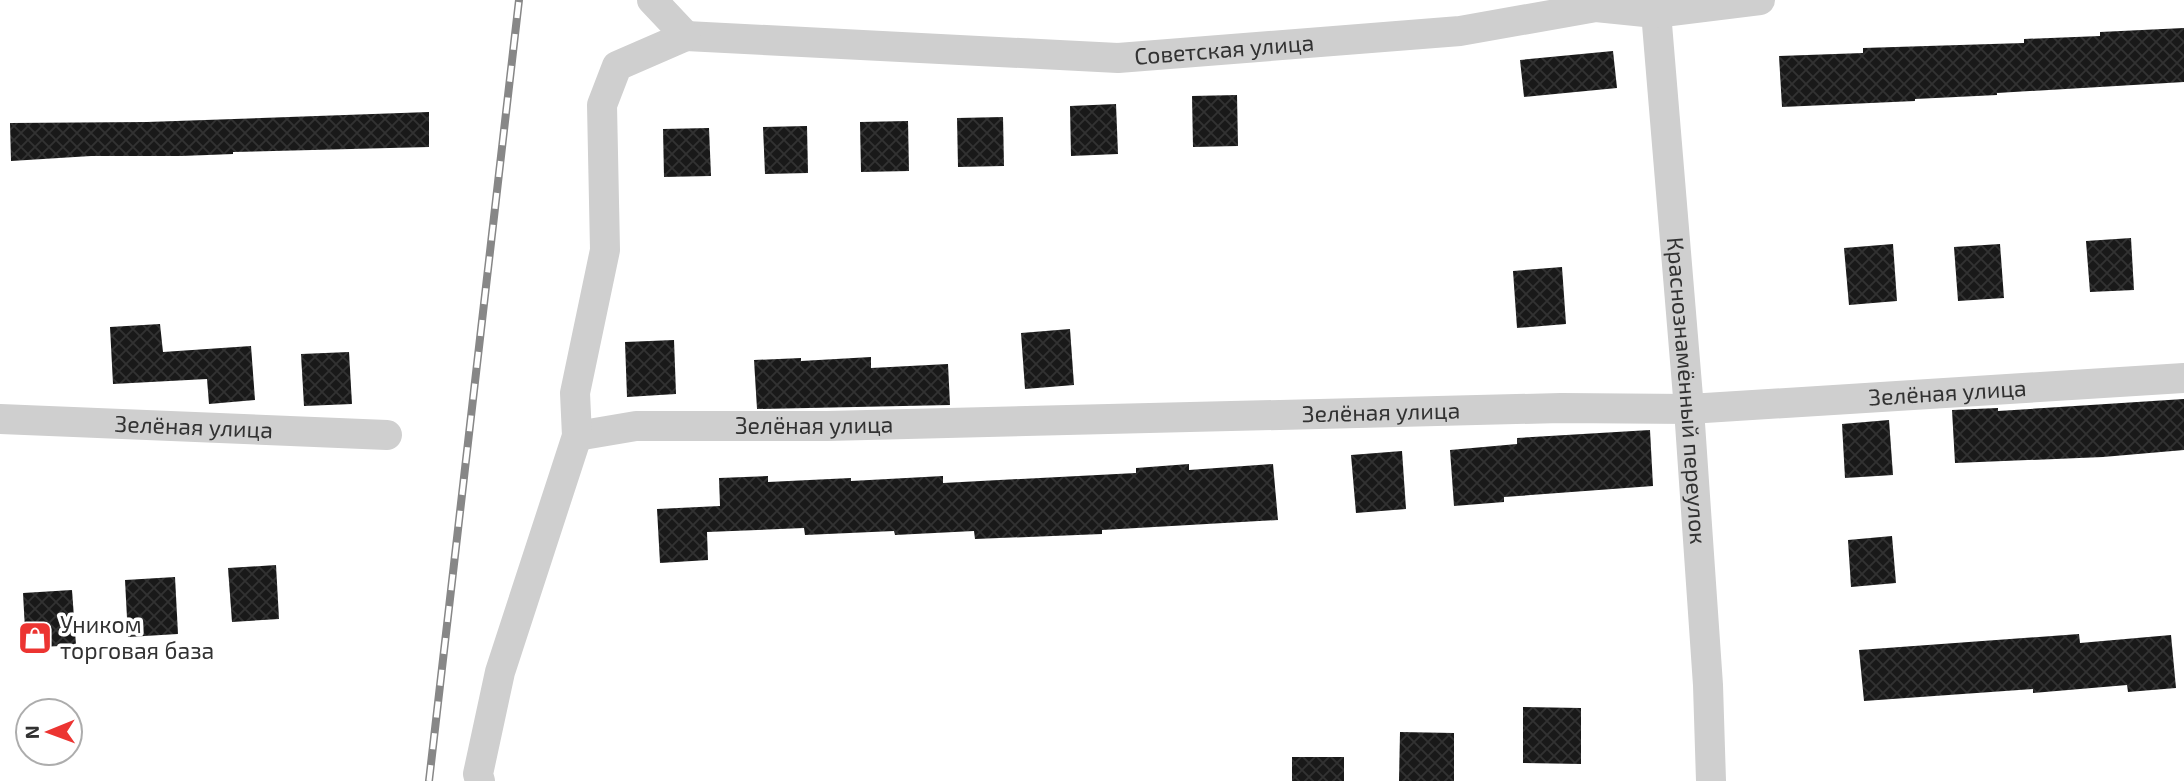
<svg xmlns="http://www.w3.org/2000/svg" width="2184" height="781" viewBox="0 0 2184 781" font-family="'Exo 2',sans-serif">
  <defs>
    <pattern id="building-cross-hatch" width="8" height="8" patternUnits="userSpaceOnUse" patternTransform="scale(1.75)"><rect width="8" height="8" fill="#191919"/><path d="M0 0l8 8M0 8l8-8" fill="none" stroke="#323232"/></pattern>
  </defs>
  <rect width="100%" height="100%" fill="#fff"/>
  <g fill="url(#building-cross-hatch)">
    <polygon points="2184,28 2184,82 1997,93 1997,95 1915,99 1915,101 1782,107 1779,56 1863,53 1863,48 2024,43 2024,39 2100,36 2100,32"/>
    <polygon points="1613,51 1617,88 1524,97 1520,60"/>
    <polygon points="1237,95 1238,146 1193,147 1192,96"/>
    <polygon points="1116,104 1118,154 1071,156 1070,106"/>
    <polygon points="429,112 429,147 233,152 233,154 182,156 91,156 11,161 10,123 147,122"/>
    <polygon points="1003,117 1004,166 958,167 957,118"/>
    <polygon points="908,121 909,171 861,172 860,122"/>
    <polygon points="807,126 808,173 765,174 763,127"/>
    <polygon points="709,128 711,176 664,177 663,129"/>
    <polygon points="2131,238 2134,290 2090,292 2086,241"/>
    <polygon points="1893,244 1897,301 1849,305 1844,248"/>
    <polygon points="2000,244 2004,298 1958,301 1954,247"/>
    <polygon points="1562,267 1566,324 1517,328 1513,271"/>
    <polygon points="160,324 163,352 251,346 255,400 209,404 207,379 113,384 110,327"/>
    <polygon points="1070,329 1074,385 1025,389 1021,333"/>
    <polygon points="674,340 676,394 627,397 625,342"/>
    <polygon points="349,352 352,404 304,406 301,354"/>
    <polygon points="871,357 871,368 948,364 950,405 757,409 754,360 801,358 801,361"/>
    <polygon points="2184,399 2184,450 2103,457 1955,463 1952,410 1998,408 1998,411"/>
    <polygon points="1889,420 1893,475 1845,478 1842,424"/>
    <polygon points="1650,430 1653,486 1504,497 1504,502 1454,506 1450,450 1517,444 1517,438"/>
    <polygon points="1402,451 1406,509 1356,513 1351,455"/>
    <polygon points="1189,464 1189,470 1273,464 1278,520 1102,530 1102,534 975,539 974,531 895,535 894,531 805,535 804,528 707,532 708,560 660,563 657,509 720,506 719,478 768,476 768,482 851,478 851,481 943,476 943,483 1136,473 1136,468"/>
    <polygon points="1892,536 1896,583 1851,587 1848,540"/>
    <polygon points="276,565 279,619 232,622 228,568"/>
    <polygon points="175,577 178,634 128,637 125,580"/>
    <polygon points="72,590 76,645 26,648 23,593"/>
    <polygon points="2079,634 2080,643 2171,635 2176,688 2128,692 2127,685 2033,693 2033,689 1864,701 1859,650"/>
    <polygon points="1523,707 1581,708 1581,764 1523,763"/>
    <polygon points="1400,732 1454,733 1454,781 1399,781"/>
    <rect x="1292" y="757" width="52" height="24"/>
  </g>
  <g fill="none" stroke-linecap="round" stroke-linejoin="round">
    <g stroke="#cfcfcf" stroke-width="30">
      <path id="s1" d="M1655,0L1689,409L1708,685L1711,781"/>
      <path id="s2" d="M686,36L1118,58L1460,31L1596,7L1655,13L1760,0"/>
      <path id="s3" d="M0,419L387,435"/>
      <path id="s4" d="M577,436L636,426H827L1561,408L1689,409L2184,378"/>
      <polyline points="480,781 478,774 500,672 577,436 575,393 605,250 602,105 617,66 686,36 652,0"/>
    </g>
    <g stroke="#878787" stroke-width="8">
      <polyline id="rail" points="429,781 519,0"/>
    </g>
    <use href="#rail" stroke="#fff" stroke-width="5" stroke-dasharray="16" stroke-linecap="butt"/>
  </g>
  <defs>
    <g id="shop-square" transform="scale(1.75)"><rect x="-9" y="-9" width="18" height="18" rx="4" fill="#ec3431" stroke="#fff"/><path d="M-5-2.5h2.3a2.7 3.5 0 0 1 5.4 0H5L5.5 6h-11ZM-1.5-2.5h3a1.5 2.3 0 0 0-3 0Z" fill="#fff"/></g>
  </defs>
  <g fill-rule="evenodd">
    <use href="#shop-square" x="35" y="638"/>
  </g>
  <g text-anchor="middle" stroke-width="7" stroke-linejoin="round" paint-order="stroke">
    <g font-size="23" fill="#323232" stroke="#fff">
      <text dy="8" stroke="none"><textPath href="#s2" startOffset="539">Советская улица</textPath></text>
      <text dy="8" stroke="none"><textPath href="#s1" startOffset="392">Краснознамённый переулок</textPath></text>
      <text dy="8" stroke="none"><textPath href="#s4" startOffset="1372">Зелёная улица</textPath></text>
      <text dy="8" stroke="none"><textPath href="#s4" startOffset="805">Зелёная улица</textPath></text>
      <text dy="8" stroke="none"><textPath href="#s4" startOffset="238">Зелёная улица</textPath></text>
      <text dy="8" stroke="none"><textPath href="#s3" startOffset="194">Зелёная улица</textPath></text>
    </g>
    <g font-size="23" fill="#323232" stroke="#fff" text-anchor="start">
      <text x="60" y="633">Уником<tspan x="60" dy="26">торговая база</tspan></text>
    </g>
  </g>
  <g transform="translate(49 732) rotate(269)"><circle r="33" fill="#ffffff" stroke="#adadad" stroke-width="2"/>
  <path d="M0-5L12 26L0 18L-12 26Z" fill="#ec3431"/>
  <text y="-10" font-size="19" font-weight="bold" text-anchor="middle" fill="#323232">N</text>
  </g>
</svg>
